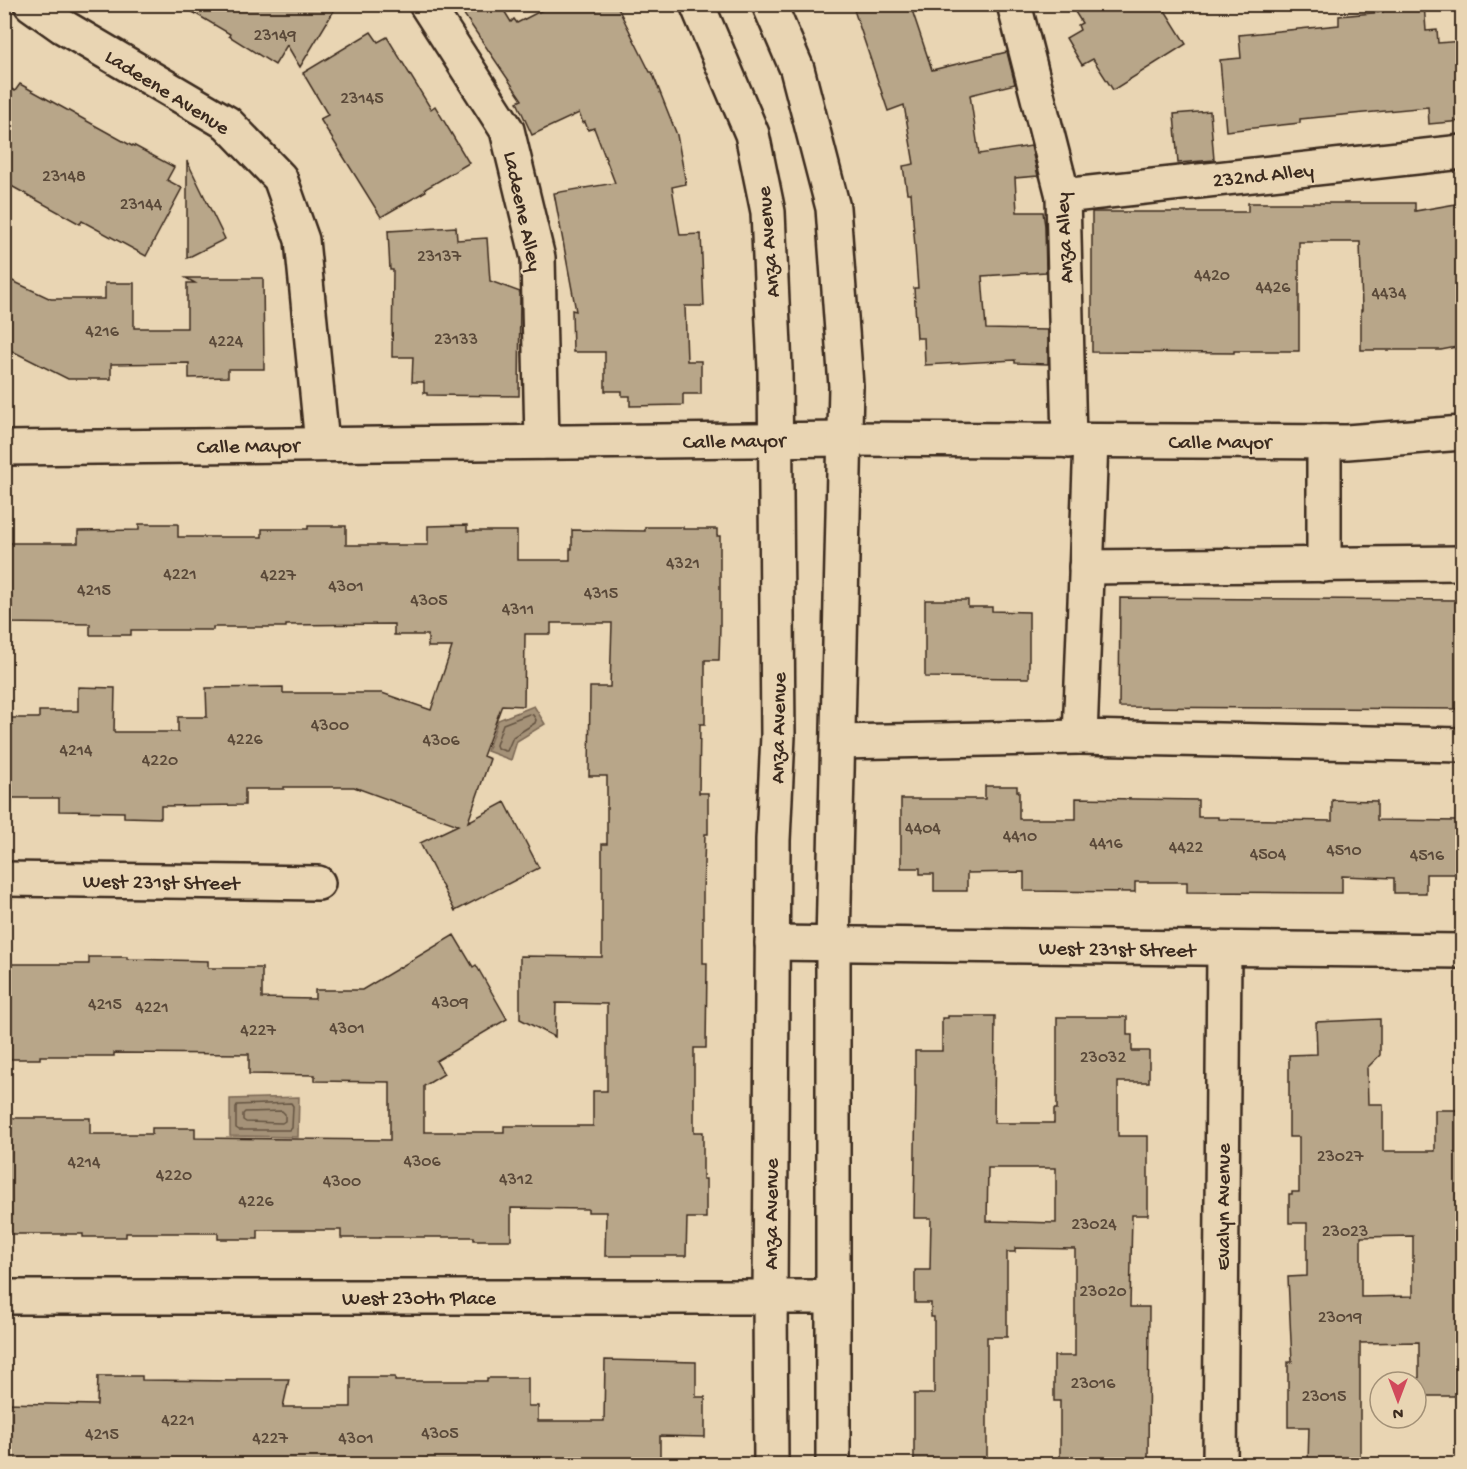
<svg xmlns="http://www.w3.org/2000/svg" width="1467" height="1469" viewBox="0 0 1467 1469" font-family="'Gochi Hand',sans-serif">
  <rect width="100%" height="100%" fill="#e9d5b3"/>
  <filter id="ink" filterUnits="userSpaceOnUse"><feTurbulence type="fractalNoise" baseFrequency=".0167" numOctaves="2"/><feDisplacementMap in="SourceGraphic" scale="12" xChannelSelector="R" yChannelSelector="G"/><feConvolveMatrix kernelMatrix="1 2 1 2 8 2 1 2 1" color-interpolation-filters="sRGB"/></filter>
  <g filter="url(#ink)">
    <g fill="#a59278" stroke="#7b6854" stroke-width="1.5">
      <polygon points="534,706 545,724 517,741 511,760 487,751 498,720"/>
      <polygon points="299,1097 298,1137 230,1136 230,1099"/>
    </g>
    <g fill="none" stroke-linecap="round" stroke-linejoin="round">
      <g stroke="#655442" stroke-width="1.5">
        <polygon points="529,714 533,715 536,720 535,723 513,737 507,751 505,751 497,748 496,745 503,724"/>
        <polygon points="291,1103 293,1106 292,1128 290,1130 239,1130 236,1128 236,1107 237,1105"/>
        <polygon points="282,1111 285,1114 285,1121 282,1123 246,1122 243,1120 243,1114 245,1112"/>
      </g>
    </g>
    <g fill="#b8a689" stroke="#3b2a1e" stroke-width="1.5" fill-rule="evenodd">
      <polygon points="179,4 338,4 300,67 287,45 275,65 229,36 230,34"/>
      <polygon points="457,4 500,4 511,22 514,19 517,23 554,4 616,4 650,72 652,72 677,135 686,184 672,187 680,235 701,234 704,306 685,306 687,361 701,361 701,394 683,394 683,405 630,406 630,396 622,396 622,391 605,391 605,352 573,352 572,310 576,311 554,193 615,183 594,128 588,130 585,122 583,123 579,113 532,135 517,102 522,100"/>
      <polygon points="852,4 910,4 932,70 1007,52 1015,84 970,95 979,154 1031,146 1038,176 1015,178 1017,212 1043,212 1045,226 1046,272 982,276 986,329 1048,330 1048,364 1015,363 1015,360 925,365 924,338 917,338 914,288 918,288 911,193 907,193 903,166 914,164 904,105 888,111"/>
      <polygon points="1070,4 1161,4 1186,44 1113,90 1093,59 1082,65 1066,38 1080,30 1078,25 1082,23"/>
      <polygon points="1383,4 1424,4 1426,31 1437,30 1438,43 1462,41 1462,121 1429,124 1428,107 1300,119 1300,123 1226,131 1220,60 1241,58 1239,35 1339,25 1339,16 1383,12"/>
      <polygon points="371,32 378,42 387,37 431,109 435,106 469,163 425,189 426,191 381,217 320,119 328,115 303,73"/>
      <polygon points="20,84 132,146 133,145 174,167 167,180 182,188 146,256 82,221 80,224 4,182 4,85 15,91"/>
      <polygon points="1210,111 1214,160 1178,163 1174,114"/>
      <polygon points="187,161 225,239 187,258"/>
      <polygon points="1248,203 1415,203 1415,211 1462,203 1462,346 1441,350 1361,350 1361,310 1362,310 1360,242 1299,242 1299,351 1234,351 1234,353 1092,352 1092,212 1248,212"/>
      <polygon points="456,227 457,240 487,238 490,281 520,292 519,396 427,395 427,393 424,393 424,382 412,382 413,357 392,357 393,270 390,270 388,231"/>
      <polygon points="4,277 51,299 105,299 105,283 134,283 134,328 187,328 187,283 195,283 186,278 263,278 264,369 228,369 228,377 189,378 189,363 111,364 111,379 68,379 4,347"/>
      <polygon points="139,524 178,524 178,537 262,537 262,529 308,529 308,526 346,526 346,545 428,545 428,526 467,525 467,531 517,531 517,560 570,560 570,549 572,549 572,530 645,531 645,527 683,527 683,529 717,529 717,536 720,536 720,626 719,660 705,660 705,724 700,724 699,793 708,793 708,834 705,834 703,892 703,963 707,963 706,1048 694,1048 694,1132 703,1132 703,1179 706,1179 706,1218 687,1218 686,1256 605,1256 606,1212 588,1212 588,1209 511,1208 511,1240 474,1240 474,1237 380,1237 380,1238 341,1238 341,1230 258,1230 258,1239 218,1239 218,1233 126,1233 126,1237 83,1237 83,1234 4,1234 4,1136 11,1136 11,1118 90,1118 90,1134 152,1134 152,1128 195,1128 195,1138 390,1140 390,1082 315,1081 315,1075 249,1074 249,1054 114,1053 114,1056 40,1056 40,1059 4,1059 4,964 89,964 89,957 127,957 127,959 208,961 208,968 262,968 262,998 315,999 315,990 362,990 454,935 473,967 476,965 507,1019 436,1061 444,1074 424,1086 424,1132 504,1132 504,1126 593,1126 593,1091 607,1091 607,1004 556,1003 555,1037 520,1019 520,956 602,957 602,844 607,844 607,776 589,776 590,687 610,687 612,623 551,623 551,634 525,634 524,706 502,705 483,756 490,759 468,822 505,802 539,868 455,911 420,843 458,825 354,787 284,787 284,789 245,789 245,805 161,806 161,818 124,817 124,812 59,811 59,798 4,798 4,718 39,718 39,711 78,711 78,687 115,688 114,732 178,732 178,717 207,717 206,688 283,687 283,693 382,693 431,710 452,647 428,647 428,635 394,635 394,624 286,625 286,627 213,627 213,630 131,630 131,635 90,635 90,624 4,623 4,543 78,543 78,531 139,530"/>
      <polygon points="1120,598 1462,600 1462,709 1119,707"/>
      <polygon points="925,600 968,600 968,607 992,607 992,611 1029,612 1029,678 925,677"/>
      <polygon points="985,786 1017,786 1017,791 1019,791 1019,819 1076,819 1076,798 1198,800 1198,817 1218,817 1218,819 1332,821 1332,800 1377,801 1377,820 1460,821 1460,874 1426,874 1426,893 1394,893 1394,878 1342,876 1342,893 1187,892 1187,882 1135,882 1135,892 1024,891 1024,872 967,873 967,891 934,891 934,874 920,874 920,868 901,868 901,799 985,799"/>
      <path d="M948,1016H995L994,1123H1054V1109H1057V1017H1127V1035H1132V1051H1149V1082H1118V1136H1148V1215H1132L1130,1307H1149L1148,1464H1060V1401H1054V1356H1075V1249L1015,1248V1252H1007V1337H987V1464H914V1394H934V1317H931V1303H915V1270H930L931,1218H914L916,1086H915V1051H942V1018H948ZM988,1168H1056V1223L987,1221Z"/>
      <path d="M1380,1019V1055L1367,1068L1368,1104H1383V1151H1435V1110H1462V1396H1419V1342L1360,1343V1464H1308L1309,1427H1288V1362H1292L1288,1277L1307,1276V1223H1289V1194H1292V1192H1299V1137H1289V1055L1317,1054L1316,1022ZM1413,1236V1296L1361,1297V1237Z"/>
      <polygon points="605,1360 696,1362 696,1397 705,1397 705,1437 660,1436 660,1464 4,1464 4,1403 97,1405 98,1376 142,1376 142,1380 237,1381 237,1379 289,1379 283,1407 351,1407 351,1377 395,1377 395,1381 487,1381 487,1378 528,1378 528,1406 538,1406 538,1421 604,1421"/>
    </g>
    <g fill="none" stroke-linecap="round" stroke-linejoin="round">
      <g stroke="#3b2a1e" stroke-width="38">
        <g id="minor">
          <polyline points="31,4 62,26 227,123 280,178 302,240 322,444"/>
          <polyline points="426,4 507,130 538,258 542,442"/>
          <polyline points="1014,4 1063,196 1069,441"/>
          <polyline points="1063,196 1462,152"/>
          <polyline points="1091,441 1080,737 1462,745"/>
          <polyline points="4,448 845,439 1347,442 1462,433"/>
          <polyline points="1324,565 1324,442"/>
          <polyline points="1086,567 1462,563"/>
          <polyline points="838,742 1080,737"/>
          <polyline points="4,879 318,883"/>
          <polyline points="772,943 1462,951"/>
          <polyline points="4,1297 833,1297"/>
          <polyline points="1220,1464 1224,949"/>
        </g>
      </g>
      <g stroke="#3b2a1e" stroke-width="38">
        <g id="major">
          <polyline points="697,4 752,134 768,212 775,369 778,736 773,840 770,1297 771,1464"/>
          <polyline points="769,4 797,69 833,208 846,386 833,944 833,1464"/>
        </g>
      </g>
      <use href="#minor" stroke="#e9d5b3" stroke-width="33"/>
      <use href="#major" stroke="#e9d5b3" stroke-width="33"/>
    </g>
  </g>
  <g text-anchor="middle" stroke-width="4.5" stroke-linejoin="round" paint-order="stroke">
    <g font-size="18" fill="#5a4939">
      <text x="275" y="40">23149</text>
      <text x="362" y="103">23145</text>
      <text x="64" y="181">23148</text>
      <text x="141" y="209">23144</text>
      <text x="439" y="261">23137</text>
      <text x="1212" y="280">4420</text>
      <text x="1273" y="292">4426</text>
      <text x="1389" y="298">4434</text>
      <text x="102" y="336">4216</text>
      <text x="456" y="344">23133</text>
      <text x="226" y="346">4224</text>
      <text x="683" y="568">4321</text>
      <text x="180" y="579">4221</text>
      <text x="278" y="580">4227</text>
      <text x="346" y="591">4301</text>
      <text x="94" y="595">4215</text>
      <text x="601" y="598">4315</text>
      <text x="429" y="605">4305</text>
      <text x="518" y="614">4311</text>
      <text x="330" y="730">4300</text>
      <text x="245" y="744">4226</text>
      <text x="441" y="745">4306</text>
      <text x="76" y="755">4214</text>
      <text x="160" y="765">4220</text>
      <text x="923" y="833">4404</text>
      <text x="1020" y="841">4410</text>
      <text x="1106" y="848">4416</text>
      <text x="1186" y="852">4422</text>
      <text x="1344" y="855">4510</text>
      <text x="1268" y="859">4504</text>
      <text x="1427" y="860">4516</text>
      <text x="450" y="1007">4309</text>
      <text x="105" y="1009">4215</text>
      <text x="152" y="1012">4221</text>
      <text x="347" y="1033">4301</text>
      <text x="258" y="1035">4227</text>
      <text x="1103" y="1062">23032</text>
      <text x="1340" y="1161">23027</text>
      <text x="422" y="1166">4306</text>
      <text x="84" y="1167">4214</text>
      <text x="174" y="1180">4220</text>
      <text x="516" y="1184">4312</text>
      <text x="342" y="1186">4300</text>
      <text x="256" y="1206">4226</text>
      <text x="1094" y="1229">23024</text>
      <text x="1345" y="1236">23023</text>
      <text x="1103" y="1296">23020</text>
      <text x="1340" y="1322">23019</text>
      <text x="1093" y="1388">23016</text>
      <text x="1324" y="1401">23015</text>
      <text x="178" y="1425">4221</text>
      <text x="440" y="1438">4305</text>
      <text x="102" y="1439">4215</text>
      <text x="270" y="1443">4227</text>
      <text x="356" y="1443">4301</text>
    </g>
    <g font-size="21" fill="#3b2a1e" stroke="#e9d5b3">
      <text transform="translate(168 91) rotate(32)" y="7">Ladeene Avenue</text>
      <text transform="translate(1263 174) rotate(-6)" y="7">232nd Alley</text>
      <text transform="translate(524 211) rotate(78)" y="7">Ladeene Alley</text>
      <text transform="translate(1063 238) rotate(-93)" y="7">Anza Alley</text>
      <text transform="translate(767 242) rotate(-95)" y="7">Anza Avenue</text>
      <text transform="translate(734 440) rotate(-1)" y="7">Calle Mayor</text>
      <text x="1220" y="448">Calle Mayor</text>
      <text transform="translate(248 445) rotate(-1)" y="7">Calle Mayor</text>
      <text transform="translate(777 728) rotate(-89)" y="7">Anza Avenue</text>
      <text transform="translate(161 881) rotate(1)" y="7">West 231st Street</text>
      <text transform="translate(1117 948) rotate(1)" y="7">West 231st Street</text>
      <text transform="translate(1222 1207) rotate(-90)" y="7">Evalyn Avenue</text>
      <text transform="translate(770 1214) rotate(-90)" y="7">Anza Avenue</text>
      <text x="419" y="1304">West 230th Place</text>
    </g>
  </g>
  <rect width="1467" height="1469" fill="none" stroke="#e9d5b3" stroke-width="24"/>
  <rect x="12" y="12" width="1443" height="1445" fill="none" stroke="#3b2a1e" stroke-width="2" filter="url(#ink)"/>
  <g transform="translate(1398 1400) rotate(180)"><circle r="28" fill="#e9d5b3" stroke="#a39177" stroke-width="1.5"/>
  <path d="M0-4.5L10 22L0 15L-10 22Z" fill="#d1495b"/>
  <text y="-9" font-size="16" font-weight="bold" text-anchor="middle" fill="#3b2a1e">N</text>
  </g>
</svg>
